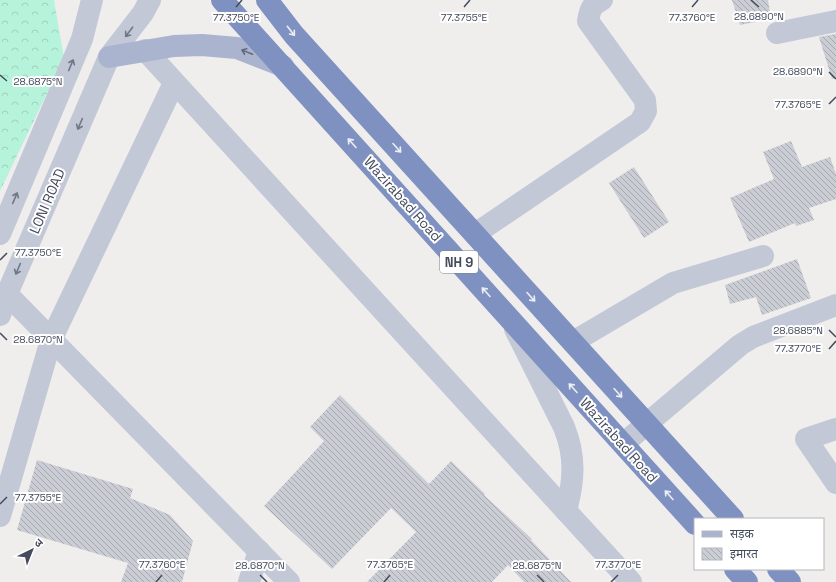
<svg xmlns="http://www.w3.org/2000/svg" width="836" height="582" viewBox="0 0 836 582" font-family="'Space Grotesk','Noto Sans Devanagari',sans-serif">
  <defs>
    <pattern id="forest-crowns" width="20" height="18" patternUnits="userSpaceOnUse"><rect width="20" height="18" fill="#b6f3db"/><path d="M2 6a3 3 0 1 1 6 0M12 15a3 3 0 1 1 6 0" fill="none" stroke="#9ed2be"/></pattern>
    <pattern id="building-back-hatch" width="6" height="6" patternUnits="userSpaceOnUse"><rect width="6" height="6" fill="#cbcdd5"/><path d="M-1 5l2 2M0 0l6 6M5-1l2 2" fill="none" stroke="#a6a8b0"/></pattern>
  </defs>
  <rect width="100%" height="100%" fill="#f0eded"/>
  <polygon fill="url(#forest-crowns)" points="0,0 54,0 64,58 0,191"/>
  <g fill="url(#building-back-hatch)">
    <polygon points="732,0 768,0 771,19 740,25"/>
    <polygon points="836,34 836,78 832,79 819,37"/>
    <polygon points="791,141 802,167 830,157 836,174 836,199 809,208 814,220 796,226 795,223 749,242 730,198 774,179 763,152"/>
    <polygon points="634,167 669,222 644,238 609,183"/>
    <polygon points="797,259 811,298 762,315 756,297 730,304 725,285"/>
    <polygon points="340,395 429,484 451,461 485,494 484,495 532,539 531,540 571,582 524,582 508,565 492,582 367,582 416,532 391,508 332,569 264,506 324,441 310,427"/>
    <polygon points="37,460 133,489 130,498 170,515 193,541 182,582 121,582 128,563 17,530"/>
  </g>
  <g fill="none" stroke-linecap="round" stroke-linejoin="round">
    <g stroke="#c2c8d6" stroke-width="22">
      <polyline points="777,33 836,21"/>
      <polyline points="145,50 631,582"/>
      <polyline points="0,234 82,39 92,0"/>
      <path d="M475,234L640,122L646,111L645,100L588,21C590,10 591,5 602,0"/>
      <polyline points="7,294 289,582"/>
      <polyline points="0,315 7,294 109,57 143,13 150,0"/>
      <path d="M515,329L564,427C576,457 574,480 566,511"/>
      <polyline points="573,342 673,283 763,256"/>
      <polyline points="836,429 806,439 836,483"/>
      <polyline points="623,444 740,345 753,337 836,305"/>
      <polyline points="0,516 51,340 174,83"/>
      <polyline points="249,582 259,551"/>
    </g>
    <polyline stroke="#aab4cf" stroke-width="22" points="109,57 174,46 202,45 237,48 283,66"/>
    <g stroke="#7f91c1" stroke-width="22">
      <polyline points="222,0 695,524"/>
      <polyline points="267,0 294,35 733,519"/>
      <polyline points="735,569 747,582"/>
      <polyline points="778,569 790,582"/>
    </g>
  </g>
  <defs><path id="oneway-shaft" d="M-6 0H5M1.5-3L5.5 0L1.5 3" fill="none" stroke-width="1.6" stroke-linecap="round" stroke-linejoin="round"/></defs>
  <g stroke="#eceef6">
    <use href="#oneway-shaft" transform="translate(291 31) rotate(52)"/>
    <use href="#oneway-shaft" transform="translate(352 143) rotate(-132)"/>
    <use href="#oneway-shaft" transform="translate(397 148) rotate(48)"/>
    <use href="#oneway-shaft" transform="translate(486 292) rotate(-132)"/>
    <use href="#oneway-shaft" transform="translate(531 297) rotate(48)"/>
    <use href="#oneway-shaft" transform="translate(573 388) rotate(-132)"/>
    <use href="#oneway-shaft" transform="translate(618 393) rotate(48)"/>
    <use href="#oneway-shaft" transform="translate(669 495) rotate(-132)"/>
  </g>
  <g stroke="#707787">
    <use href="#oneway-shaft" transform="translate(129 32) rotate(127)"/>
    <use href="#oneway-shaft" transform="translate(71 65) rotate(-67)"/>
    <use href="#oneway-shaft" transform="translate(80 124) rotate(113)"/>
    <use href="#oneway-shaft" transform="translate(15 198) rotate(-67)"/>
    <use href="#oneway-shaft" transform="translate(18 269) rotate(113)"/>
  </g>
  <use stroke="#636a7e" href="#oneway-shaft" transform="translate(247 52) rotate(-158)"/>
  <path fill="none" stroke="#444b5c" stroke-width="1.5" d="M751,0L759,7M236,7L242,0M464,7L470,0M692,7L698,0M829,72L836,79M0,75L7,81M829,104L836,97M0,260L7,253M829,330L836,337M0,333L7,340M829,349L836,341M0,504L7,497M260,575L267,582M537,575L544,582M156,582L162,575M384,582L390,575M611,582L618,575"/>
  <g text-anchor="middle" stroke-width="4" stroke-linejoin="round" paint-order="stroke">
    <rect fill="#fff" stroke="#7c818d" stroke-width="1" x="440" y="251" width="38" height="22" rx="3"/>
    <g font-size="13" font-weight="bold" fill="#444b5c">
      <text x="459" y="267">NH 9</text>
    </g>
    <g font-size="14" fill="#444b5c" stroke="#fff">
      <text transform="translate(403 199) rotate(48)" y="5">Wazirabad Road</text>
      <text transform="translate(47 201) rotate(-67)" y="5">LONI ROAD</text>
      <text transform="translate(619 440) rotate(48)" y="5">Wazirabad Road</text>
    </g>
  </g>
  <g font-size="10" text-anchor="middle" fill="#444b5c" stroke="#fff" stroke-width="4" stroke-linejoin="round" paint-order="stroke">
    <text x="759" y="20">28.6890°N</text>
    <text x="236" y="21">77.3750°E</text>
    <text x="464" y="21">77.3755°E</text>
    <text x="692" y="21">77.3760°E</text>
    <text x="798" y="75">28.6890°N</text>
    <text x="38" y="85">28.6875°N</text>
    <text x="798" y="108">77.3765°E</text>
    <text x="38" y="256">77.3750°E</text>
    <text x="798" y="334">28.6885°N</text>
    <text x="38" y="343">28.6870°N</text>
    <text x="798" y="352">77.3770°E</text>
    <text x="38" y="501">77.3755°E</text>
    <text x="162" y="568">77.3760°E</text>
    <text x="390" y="568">77.3765°E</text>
    <text x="618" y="568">77.3770°E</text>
    <text x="260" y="569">28.6870°N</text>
    <text x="537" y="569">28.6875°N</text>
  </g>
  <rect x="694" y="518" width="130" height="52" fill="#ffffff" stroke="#b4b7be"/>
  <rect x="702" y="531" width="20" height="6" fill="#aab4cf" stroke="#b4b7be"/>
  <text x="730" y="538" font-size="12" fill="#444b5c">सड़क</text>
  <rect x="702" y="548" width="20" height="12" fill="url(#building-back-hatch)" stroke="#b4b7be"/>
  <text x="730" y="558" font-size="12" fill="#444b5c">इमारत</text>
  <g transform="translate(32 550) rotate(43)" stroke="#ffffff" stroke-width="3" paint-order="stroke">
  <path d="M0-3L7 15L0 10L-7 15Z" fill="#444b5c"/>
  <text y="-6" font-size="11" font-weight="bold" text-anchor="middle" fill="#444b5c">उ</text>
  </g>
</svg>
